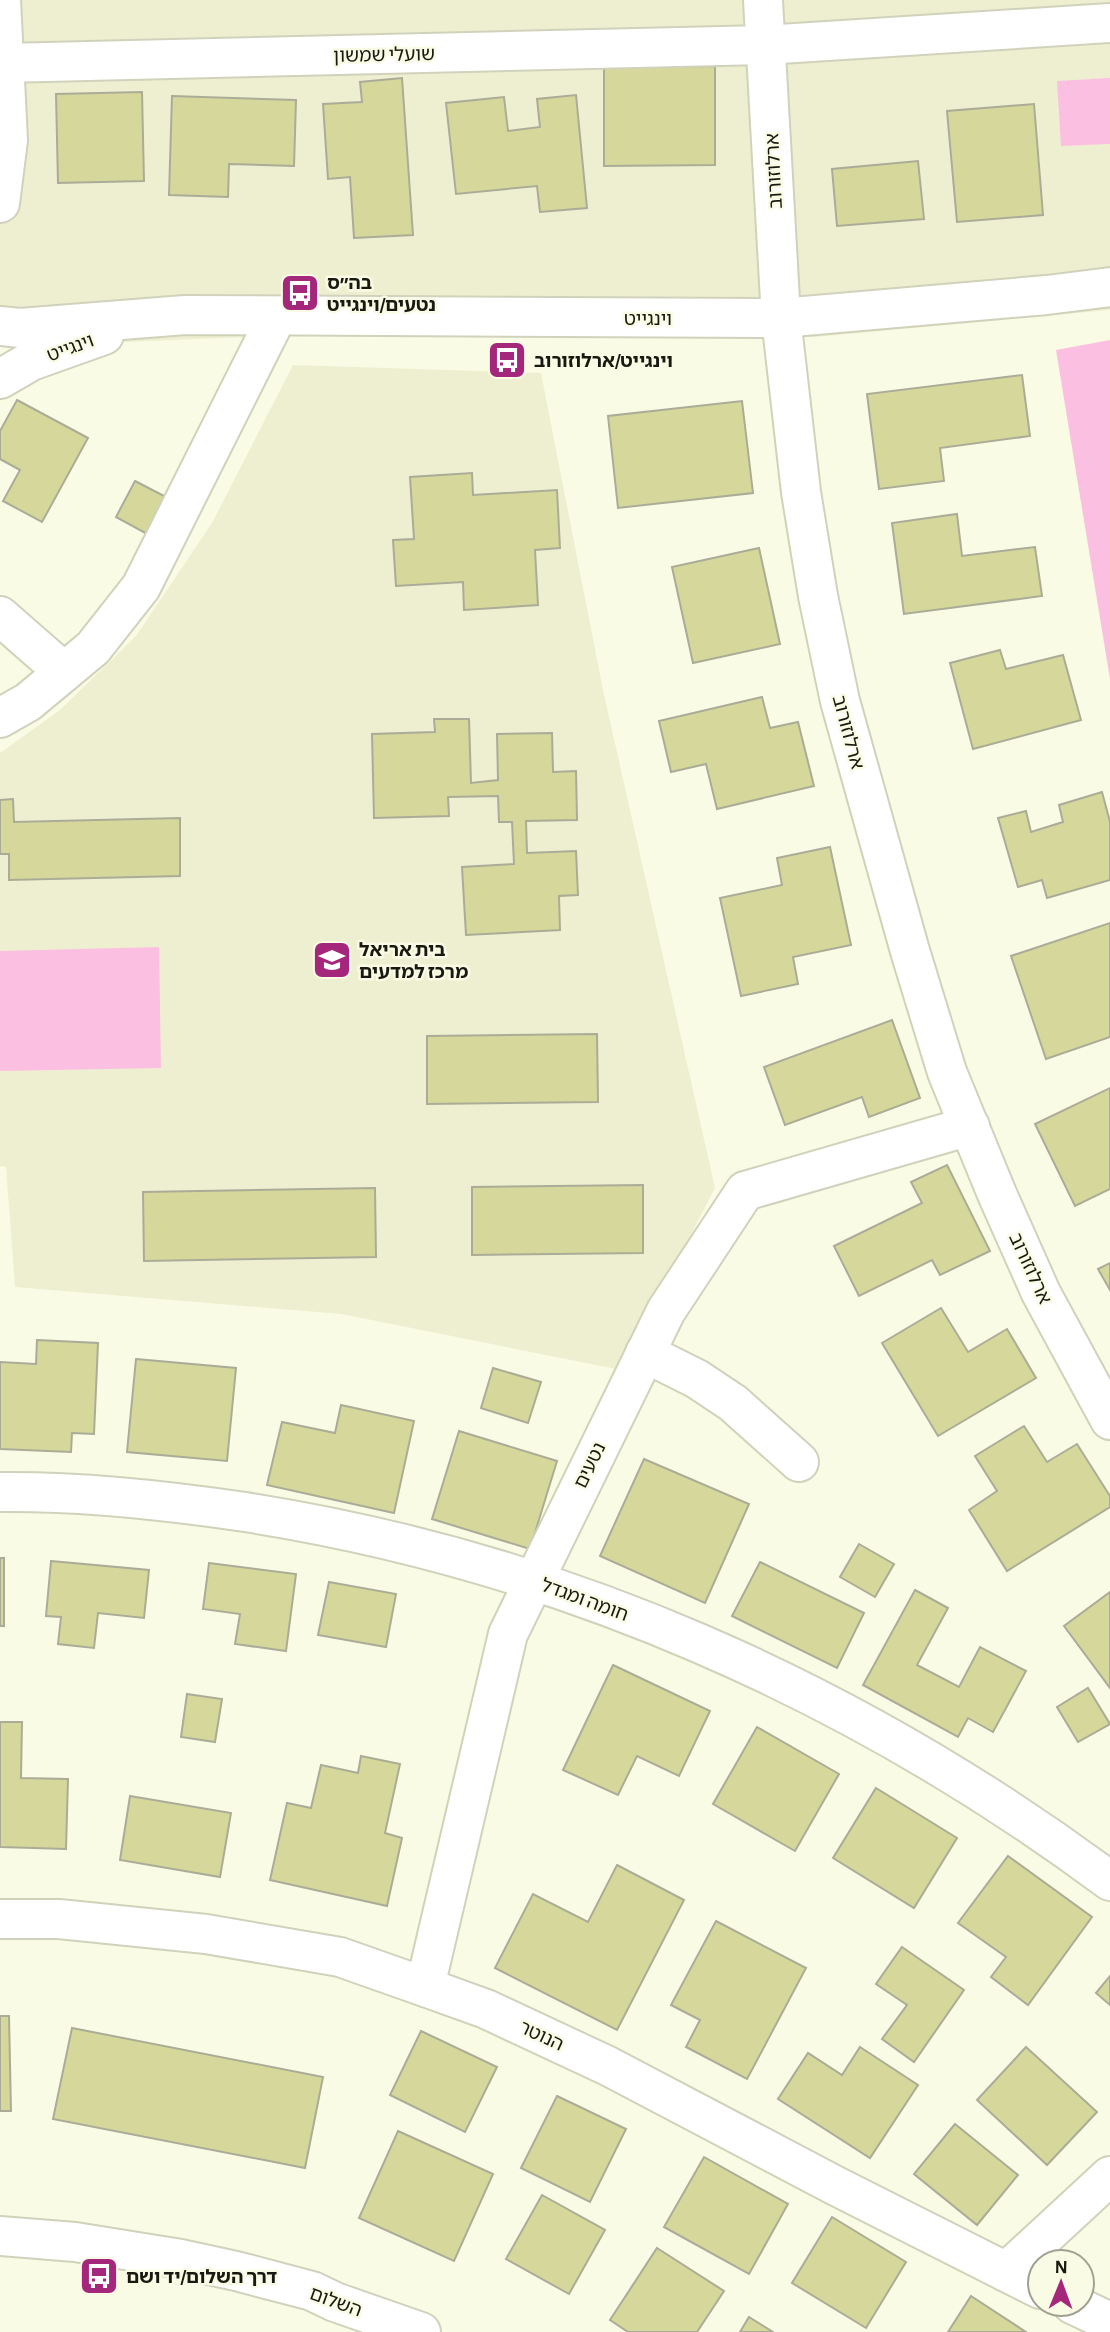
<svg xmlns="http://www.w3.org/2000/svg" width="1110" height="2332" viewBox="0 0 1110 2332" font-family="'Alegreya Sans','Noto Sans Hebrew',sans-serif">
  <rect width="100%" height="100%" fill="#fafbe4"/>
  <g fill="#eeefd1">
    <polygon points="0,0 1110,0 1110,310 815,337 297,335 0,347"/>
    <polygon points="293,365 541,373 603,690 715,1188 621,1370 341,1314 15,1287 6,1167 0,1166 0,753 60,710 136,636 212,523"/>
  </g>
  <g fill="#fbc0e1">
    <polygon points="1110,78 1110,144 1061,146 1057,81"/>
    <polygon points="1110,340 1110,679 1056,350"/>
    <polygon points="159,947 161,1068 0,1071 0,951"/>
  </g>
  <g fill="#d6d89b" stroke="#abac97" stroke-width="2">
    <polygon points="715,66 715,165 604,166 604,67"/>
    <polygon points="402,78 413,235 354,238 350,177 328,179 323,104 362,102 360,82"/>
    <polygon points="142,92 144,181 58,183 56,94"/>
    <polygon points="576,95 587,208 540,212 537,186 456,194 446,103 504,97 508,131 540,127 537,99"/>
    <polygon points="172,96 296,100 294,166 229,164 228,197 169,195"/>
    <polygon points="1034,104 1043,215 957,222 947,111"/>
    <polygon points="918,161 924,219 837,226 832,169"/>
    <polygon points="1022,375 1030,436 940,448 944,481 879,489 867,394"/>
    <polygon points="17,400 88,438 42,522 3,501 20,470 0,459 0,431"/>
    <polygon points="742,401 753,493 618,508 608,416"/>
    <polygon points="472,473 473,495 557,490 560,548 535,550 538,605 464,610 463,582 396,586 393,540 414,539 410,477"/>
    <polygon points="135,481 166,497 147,534 116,517"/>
    <polygon points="957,514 962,556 1035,547 1042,596 904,614 892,523"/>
    <polygon points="759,548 780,644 693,663 672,567"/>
    <polygon points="1000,650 1006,669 1063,655 1081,720 973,749 950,663"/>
    <polygon points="762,697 770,728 798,722 814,786 717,809 706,764 671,772 659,721"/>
    <polygon points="434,719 469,719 471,783 498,780 497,734 552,733 553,772 576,771 577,820 526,821 527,853 576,851 578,895 559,896 560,930 466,935 462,867 514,864 512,822 499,822 498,796 448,797 449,816 374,818 372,734 435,732"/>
    <polygon points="1102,792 1110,822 1110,880 1047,898 1042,880 1018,887 998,818 1026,811 1031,832 1063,822 1059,805"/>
    <polygon points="13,799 14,822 180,818 180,876 9,880 9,854 0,854 0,800"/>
    <polygon points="830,847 851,945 793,957 798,984 741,996 720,898 782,885 777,858"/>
    <polygon points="1110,923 1110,1037 1046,1059 1011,956"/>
    <polygon points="892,1020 920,1098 869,1117 862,1097 785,1125 764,1067"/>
    <polygon points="597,1034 598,1102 427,1104 427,1036"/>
    <polygon points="1110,1088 1110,1189 1075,1206 1035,1124"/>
    <polygon points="947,1165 990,1251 940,1275 932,1260 859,1296 834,1246 922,1203 911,1182"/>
    <polygon points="643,1185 643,1253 472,1255 472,1187"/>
    <polygon points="375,1188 376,1257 144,1261 143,1192"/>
    <polygon points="1110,1263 1110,1290 1098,1269"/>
    <polygon points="941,1308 968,1352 1007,1329 1036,1378 938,1436 882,1343"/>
    <polygon points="37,1340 98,1343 94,1434 72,1433 71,1452 0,1449 0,1362 36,1364"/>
    <polygon points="136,1359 236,1368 227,1461 127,1452"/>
    <polygon points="493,1368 541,1382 528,1423 481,1408"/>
    <polygon points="341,1405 414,1421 394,1513 267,1485 282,1422 335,1433"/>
    <polygon points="1024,1426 1047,1462 1077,1444 1110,1496 1110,1507 1007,1571 969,1510 997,1491 975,1456"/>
    <polygon points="459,1431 557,1461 530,1549 432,1519"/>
    <polygon points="644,1459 749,1504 705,1603 600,1556"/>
    <polygon points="859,1544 894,1564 875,1597 840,1577"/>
    <rect x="0" y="1558" width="4" height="68"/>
    <polygon points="51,1561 149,1570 144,1618 98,1613 94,1648 58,1644 61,1617 46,1616"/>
    <polygon points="760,1562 864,1613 837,1668 732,1616"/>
    <polygon points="209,1563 296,1574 286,1651 235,1644 240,1614 203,1609"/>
    <polygon points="329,1582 396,1594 386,1647 318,1635"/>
    <polygon points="915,1590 948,1608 917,1665 959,1687 980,1647 1026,1671 993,1732 968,1718 958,1737 863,1685"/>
    <polygon points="1110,1592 1110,1688 1064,1626"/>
    <polygon points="613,1665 710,1711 679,1776 637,1756 618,1795 563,1770"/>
    <polygon points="1088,1688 1110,1724 1078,1742 1057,1707"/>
    <polygon points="187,1694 222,1699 215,1742 181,1737"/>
    <polygon points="0,1722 22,1722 21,1778 68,1779 66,1849 0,1847"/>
    <polygon points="757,1727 839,1774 795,1851 713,1804"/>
    <polygon points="361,1756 400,1764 385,1833 402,1838 387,1906 270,1880 287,1803 311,1808 321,1765 358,1773"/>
    <polygon points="876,1788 957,1838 914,1908 833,1858"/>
    <polygon points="130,1796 231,1813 220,1877 120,1860"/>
    <polygon points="1008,1856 1092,1917 1028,2005 991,1977 1006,1957 958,1923"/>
    <polygon points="617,1865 684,1900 617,2030 495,1968 533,1894 588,1922"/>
    <polygon points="716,1921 806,1968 747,2079 686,2047 700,2020 671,2005"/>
    <polygon points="902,1947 964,1990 914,2062 882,2039 907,2005 876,1984"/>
    <polygon points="1110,1976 1110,2005 1096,1993"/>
    <polygon points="0,2016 9,2016 11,2111 0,2111"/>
    <polygon points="72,2028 323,2077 305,2168 53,2119"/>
    <polygon points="421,2031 497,2067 465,2132 390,2095"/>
    <polygon points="860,2047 918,2085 870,2158 778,2099 808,2053 842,2075"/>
    <polygon points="1026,2047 1097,2112 1047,2165 977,2100"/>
    <polygon points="557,2096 626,2129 590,2202 521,2168"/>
    <polygon points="955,2124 1018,2175 977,2225 914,2174"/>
    <polygon points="398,2131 493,2174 454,2261 359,2218"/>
    <polygon points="704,2157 788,2204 749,2274 664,2227"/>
    <polygon points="542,2195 605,2230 569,2294 506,2259"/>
    <polygon points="832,2217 906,2262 866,2328 792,2283"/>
    <polygon points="657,2248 724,2291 697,2332 628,2332 610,2320"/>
    <polygon points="971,2296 1026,2332 948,2332"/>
    <polygon points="749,2317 773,2332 740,2332"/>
  </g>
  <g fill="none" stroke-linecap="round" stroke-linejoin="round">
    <g stroke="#d1d2bb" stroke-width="42">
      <g id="minor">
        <polyline points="763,0 781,318 801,492 818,596 840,701 910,951 947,1072 997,1194 1041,1293 1110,1420"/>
        <polyline points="4,63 764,45 1110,23"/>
        <polyline points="0,203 8,140 1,0"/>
        <polyline points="0,326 20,328 185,315 781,318 1047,295 1110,287"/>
        <polyline points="0,379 31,361 104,335"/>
        <polyline points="0,616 64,672"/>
        <polyline points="0,718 28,702 93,648 141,587 277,316"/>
        <polyline points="645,1353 697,1379 733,1403 799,1462"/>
        <path d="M0,1492C83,1491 164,1500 245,1512C561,1561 854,1691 1110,1881"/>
        <polyline points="0,1919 59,1919 206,1934 340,1957 425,1987 486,2009 608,2066 836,2186 1040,2289"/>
        <polyline points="425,1987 508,1634 666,1311 745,1191 970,1126"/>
        <polyline points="0,2236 75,2242 181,2259 236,2271 312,2291 335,2302 421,2332"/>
        <polyline points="1006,2272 1110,2176"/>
        <polyline points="1072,2304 1110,2322"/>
      </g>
    </g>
    <use href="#minor" stroke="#fff" stroke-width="38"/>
  </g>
  <defs>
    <g id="bus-square" transform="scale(2.0125)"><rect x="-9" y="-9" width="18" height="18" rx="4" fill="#a4277b" stroke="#fafbe4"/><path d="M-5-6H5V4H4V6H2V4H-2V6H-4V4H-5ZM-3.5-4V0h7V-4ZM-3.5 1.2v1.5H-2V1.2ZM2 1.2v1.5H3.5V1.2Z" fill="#fff"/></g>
    <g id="school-square" transform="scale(2.0125)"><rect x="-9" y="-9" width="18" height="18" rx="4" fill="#a4277b" stroke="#fafbe4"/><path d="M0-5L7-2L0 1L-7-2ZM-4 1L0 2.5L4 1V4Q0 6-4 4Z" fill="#fff"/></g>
  </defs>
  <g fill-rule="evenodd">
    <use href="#bus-square" x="300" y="293"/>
    <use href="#bus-square" x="507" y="360"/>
    <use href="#school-square" x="332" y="960"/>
    <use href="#bus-square" x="99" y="2276"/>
  </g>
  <g text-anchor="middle" stroke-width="5" stroke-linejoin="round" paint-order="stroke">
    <g font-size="19" fill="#191911" stroke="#fafbe4">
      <text transform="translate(384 54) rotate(-1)" y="7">שועלי שמשון</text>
      <text transform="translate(773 171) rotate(-93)" y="7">ארלוזורוב</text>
      <text x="648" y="325">וינגייט</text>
      <text transform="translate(70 347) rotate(-20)" y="7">וינגייט</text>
      <text transform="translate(849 732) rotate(75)" y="7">ארלוזורוב</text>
      <text transform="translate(1031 1268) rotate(65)" y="7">ארלוזורוב</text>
      <text transform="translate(589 1465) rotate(-64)" y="7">נטעים</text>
      <text transform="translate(585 1599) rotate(20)" y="7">חומה ומגדל</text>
      <text transform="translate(542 2035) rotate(25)" y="7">הנוטר</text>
      <text transform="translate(336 2301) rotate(20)" y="7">השלום</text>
    </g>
    <g font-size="19" font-weight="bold" fill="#191911" stroke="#fafbe4" text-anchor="start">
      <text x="327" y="289">בה״ס<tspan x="327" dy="22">נטעים/וינגייט</tspan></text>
      <text x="534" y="367">וינגייט/ארלוזורוב</text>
      <text x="359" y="956">בית אריאל<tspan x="359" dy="22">מרכז למדעים</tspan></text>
      <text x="126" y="2283">דרך השלום/יד ושם</text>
    </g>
  </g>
  <g transform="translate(1061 2283) rotate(1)"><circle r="33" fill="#fafbe4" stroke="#a0a190" stroke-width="2"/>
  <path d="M0-5L12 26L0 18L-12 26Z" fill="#a4277b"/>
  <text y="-10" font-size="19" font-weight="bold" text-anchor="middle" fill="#191911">N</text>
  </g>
</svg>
